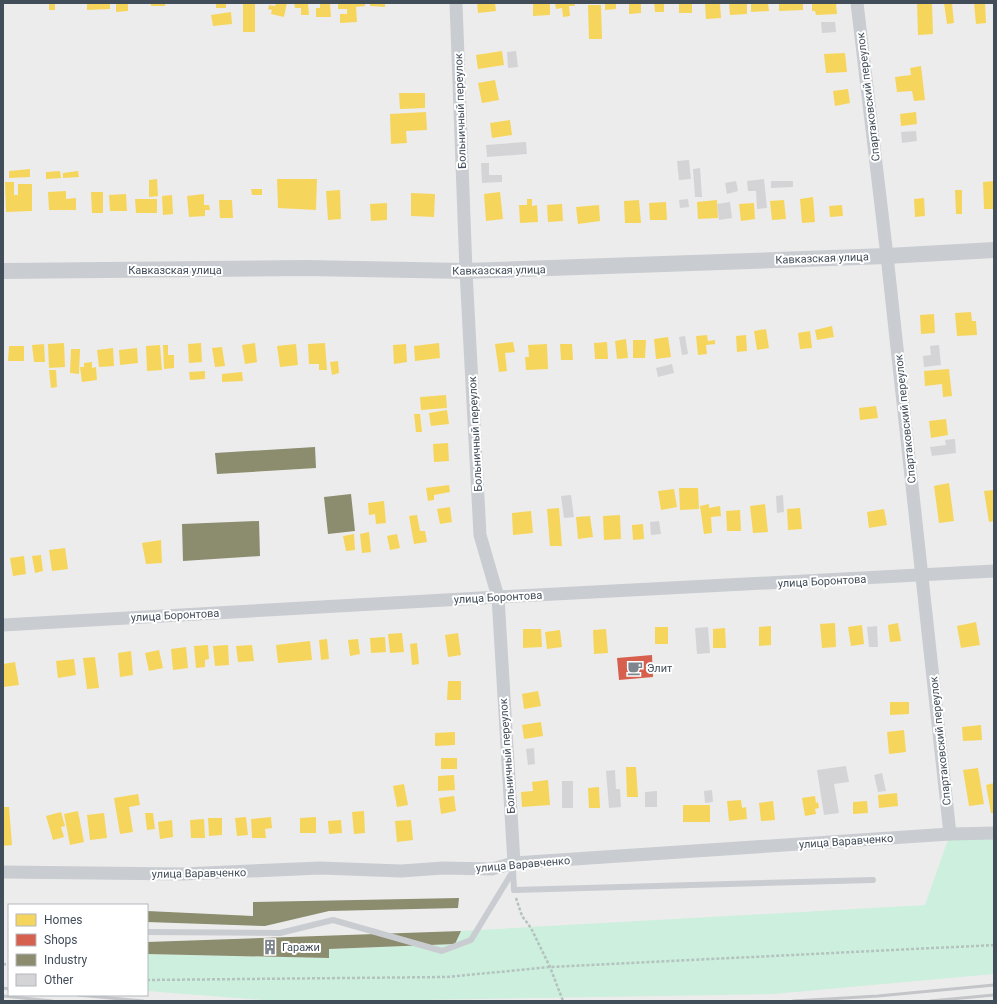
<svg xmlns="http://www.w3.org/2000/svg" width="997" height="1004" viewBox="0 0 997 1004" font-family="Roboto,sans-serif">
  <rect width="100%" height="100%" fill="#edecec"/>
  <polygon fill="#cdefdd" points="994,833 994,974 773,994 359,1001 277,1001 147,991 147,954 329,958 329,949 455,944 461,931 925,905 950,834"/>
  <g fill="#f6d55c">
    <rect x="49" y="3" width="6" height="7"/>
    <polygon points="87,3 110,3 110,9 87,10"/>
    <polygon points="116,3 128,3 128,11 116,12"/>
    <rect x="151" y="3" width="14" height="3"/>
    <rect x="216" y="3" width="10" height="5"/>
    <rect x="243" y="3" width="12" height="29"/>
    <polygon points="276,3 287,3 284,17 271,14 272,10 268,9 269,5 275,6"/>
    <polygon points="294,3 308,3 309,15 301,15 301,8 295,8"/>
    <polygon points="320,3 330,3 331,17 316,17 316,8 320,8"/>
    <polygon points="338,3 365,3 365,6 356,7 357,22 340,23 340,14 347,14 347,9 338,9"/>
    <polygon points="370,3 385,3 385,7 370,6"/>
    <polygon points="477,3 495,3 496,11 478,13"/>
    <polygon points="533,3 550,3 550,15 533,16"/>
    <polygon points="555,3 574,3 575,6 569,6 570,16 563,17 562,8 556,9"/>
    <polygon points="605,3 616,3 616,9 605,10"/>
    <polygon points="629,3 641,3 641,13 629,14"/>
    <polygon points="654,3 664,3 664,12 655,12"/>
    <rect x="679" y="3" width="13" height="10"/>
    <polygon points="705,3 720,3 721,18 706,19"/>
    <polygon points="729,3 747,3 747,14 730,15"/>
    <polygon points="751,3 768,3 769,11 751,12"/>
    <polygon points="779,3 803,3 803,10 779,11"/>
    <polygon points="812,3 836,3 837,14 816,15 815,11 812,11"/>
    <polygon points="917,3 932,3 933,34 918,35"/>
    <polygon points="944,3 952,3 954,23 947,24"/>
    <polygon points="974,3 985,3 986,23 976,24"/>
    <polygon points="588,5 601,5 602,39 589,39"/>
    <polygon points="231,12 232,24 213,26 211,15"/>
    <polygon points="502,51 504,65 478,69 476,55"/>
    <polygon points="845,53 847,72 826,73 824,54"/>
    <polygon points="921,66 925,100 914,101 912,91 897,92 895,77 911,75 910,68"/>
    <polygon points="495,80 499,100 482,103 478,83"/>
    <polygon points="848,89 850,103 835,106 833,91"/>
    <polygon points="399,93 425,93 425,108 400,109"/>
    <polygon points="426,112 427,130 406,131 407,143 391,144 390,114"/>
    <polygon points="916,112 917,124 901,126 900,114"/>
    <polygon points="510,120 512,135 492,138 490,123"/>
    <polygon points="30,169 30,177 9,178 9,171"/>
    <polygon points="60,171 61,178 46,179 46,172"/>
    <polygon points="78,171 79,177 63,178 63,173"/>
    <polygon points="157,179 158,196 149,197 149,180"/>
    <polygon points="277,179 317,179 316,210 278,208"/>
    <polygon points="994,181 994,209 984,209 983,182"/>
    <polygon points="5,182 14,182 14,195 18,195 18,184 32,184 32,211 6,212"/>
    <polygon points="251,189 262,189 262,195 252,195"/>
    <polygon points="340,190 341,219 328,220 326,191"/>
    <polygon points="955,190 962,190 962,214 956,214"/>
    <polygon points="66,191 66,199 76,198 76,210 49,210 48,192"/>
    <polygon points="91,192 103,192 103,213 92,213"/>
    <polygon points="500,192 503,219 486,221 484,194"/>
    <polygon points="411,193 435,194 434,217 411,216"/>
    <polygon points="126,194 127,211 110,211 109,195"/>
    <polygon points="204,194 204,205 209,205 210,210 205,210 205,216 189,217 187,196"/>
    <polygon points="172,195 173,214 163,215 162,196"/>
    <polygon points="813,197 815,222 802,223 800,199"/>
    <polygon points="924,198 925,216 915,217 914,199"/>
    <polygon points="135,199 157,199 157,213 136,213"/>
    <polygon points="527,199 532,199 532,206 537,205 538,222 520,223 519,205 527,205"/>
    <polygon points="219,200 232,200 233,218 220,218"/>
    <polygon points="639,200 641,223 625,223 624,201"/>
    <polygon points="717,200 718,218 698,219 697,202"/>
    <polygon points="784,200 786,219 772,220 770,201"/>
    <polygon points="666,202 667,220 650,220 649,203"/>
    <polygon points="387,203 387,220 371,221 370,204"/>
    <polygon points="754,203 755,219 741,221 739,204"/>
    <polygon points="562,204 563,221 548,222 547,205"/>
    <polygon points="599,205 600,221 578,224 576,207"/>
    <polygon points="842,205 843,216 830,217 829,206"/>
    <polygon points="971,312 972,321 976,321 977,335 957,336 955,313"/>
    <polygon points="934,314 935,333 921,334 920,315"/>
    <polygon points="832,326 834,337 817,340 815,330"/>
    <polygon points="766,329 769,348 757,350 754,331"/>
    <polygon points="810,331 812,348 800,349 798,333"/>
    <polygon points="707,335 708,341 715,340 715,344 706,345 707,354 698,355 696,336"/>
    <polygon points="746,335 747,351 737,352 736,336"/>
    <polygon points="668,337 671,357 656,359 654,339"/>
    <polygon points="626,339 628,358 617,359 615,341"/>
    <polygon points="633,340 646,340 645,358 633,358"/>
    <polygon points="513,342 515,352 505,353 507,371 499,372 495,344"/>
    <polygon points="607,342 608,359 595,359 594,343"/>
    <polygon points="64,343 65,367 49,368 48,344"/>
    <polygon points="201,343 202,362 189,363 188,344"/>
    <polygon points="255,343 257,362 245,364 242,345"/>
    <polygon points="325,343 327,370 319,370 319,364 309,364 308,344"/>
    <polygon points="439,343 440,358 415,361 414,346"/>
    <polygon points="44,344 45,362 34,362 32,345"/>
    <polygon points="296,344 298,365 280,367 277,346"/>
    <polygon points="406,344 407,362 394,364 393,345"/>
    <polygon points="547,344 548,369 526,370 525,357 529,357 528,345"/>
    <polygon points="560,344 572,344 573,360 561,360"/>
    <polygon points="160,345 162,370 147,371 146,346"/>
    <polygon points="163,345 168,345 168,355 174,355 174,368 164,369"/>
    <polygon points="9,346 24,346 24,361 8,361"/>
    <polygon points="222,347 225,366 215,367 212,348"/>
    <polygon points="113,348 114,366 99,367 97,350"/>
    <polygon points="137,348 138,363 120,365 119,350"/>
    <polygon points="71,349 80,349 79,374 70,373"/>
    <polygon points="338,361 339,373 332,375 330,362"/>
    <polygon points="92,362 92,368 96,367 97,380 82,382 80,367 84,367 84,363"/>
    <polygon points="949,369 952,396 943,397 942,384 925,386 924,371"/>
    <polygon points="49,370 56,370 57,387 51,388"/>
    <polygon points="205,371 205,379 190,380 189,372"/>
    <polygon points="242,372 243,381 222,382 222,374"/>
    <polygon points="446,395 447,408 421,410 420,397"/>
    <polygon points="876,406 878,418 860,420 859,408"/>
    <polygon points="447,410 449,424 431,426 429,413"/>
    <polygon points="414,414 420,414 422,432 416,432"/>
    <polygon points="946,419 948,435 931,438 929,421"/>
    <polygon points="448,443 449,461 434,462 433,444"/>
    <polygon points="949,483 954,521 939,523 934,486"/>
    <polygon points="449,485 450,492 434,495 434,500 428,501 426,488"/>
    <polygon points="679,488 698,488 699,509 680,510"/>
    <polygon points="674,489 677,507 661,510 658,491"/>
    <polygon points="994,490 994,521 989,522 984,491"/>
    <polygon points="384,501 386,523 376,524 375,514 369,515 368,503"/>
    <polygon points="709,504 709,508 720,506 721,516 711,517 712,533 704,534 700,506"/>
    <polygon points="765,504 768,532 753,533 750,506"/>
    <polygon points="450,507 452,522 440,524 437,509"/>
    <polygon points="559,508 562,546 550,546 547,509"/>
    <polygon points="800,508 802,529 788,530 787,509"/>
    <polygon points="884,509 887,525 869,528 867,512"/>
    <polygon points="740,510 741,531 727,531 726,511"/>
    <polygon points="531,511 533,533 513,535 512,513"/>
    <polygon points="417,515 420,531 425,531 427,542 414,544 409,516"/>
    <polygon points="620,515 621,539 604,540 603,516"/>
    <polygon points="590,516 593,537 578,539 576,517"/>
    <polygon points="643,524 644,539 633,540 632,525"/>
    <polygon points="369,532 371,552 362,553 360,534"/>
    <polygon points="354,534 355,550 346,551 343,536"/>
    <polygon points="397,534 400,548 390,550 387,536"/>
    <polygon points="161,540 162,563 146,564 142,543"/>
    <polygon points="65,548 68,569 52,571 49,550"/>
    <polygon points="41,555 43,571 35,573 32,556"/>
    <polygon points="24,556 26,574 13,576 10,558"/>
    <polygon points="976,622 980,645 961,648 957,626"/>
    <polygon points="835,623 836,647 822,648 820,624"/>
    <polygon points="898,623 901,641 890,642 888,625"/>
    <polygon points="862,625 864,644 851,646 848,627"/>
    <polygon points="771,626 771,645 759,646 759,627"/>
    <rect x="655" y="627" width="13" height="17"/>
    <polygon points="725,628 726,648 713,648 713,629"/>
    <polygon points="523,629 541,629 542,647 523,648"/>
    <polygon points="606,629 608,653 594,654 593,630"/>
    <polygon points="560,630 562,647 547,649 545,632"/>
    <polygon points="402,633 404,652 390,653 388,634"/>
    <polygon points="458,633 461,655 448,657 445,635"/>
    <polygon points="385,637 386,652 371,653 370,638"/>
    <polygon points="327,639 329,659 321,660 319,640"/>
    <polygon points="358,639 360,654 350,656 348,640"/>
    <polygon points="310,641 312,660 278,663 276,645"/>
    <polygon points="417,643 419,664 412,665 410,644"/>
    <polygon points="208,645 209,659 205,660 205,667 196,668 194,646"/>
    <polygon points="228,645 229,665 215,666 213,646"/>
    <polygon points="252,645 254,661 238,662 236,646"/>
    <polygon points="186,647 188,668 173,670 171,649"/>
    <polygon points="159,650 163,668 149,671 145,653"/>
    <polygon points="131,651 133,675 120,677 118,653"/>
    <polygon points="95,657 99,688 87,689 83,658"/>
    <polygon points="74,659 76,675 58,678 56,661"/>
    <polygon points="15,662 19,685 3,687 3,664"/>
    <polygon points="448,681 461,681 461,700 447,700"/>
    <polygon points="538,691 541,706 524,709 522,694"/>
    <polygon points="890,702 909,702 909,714 890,715"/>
    <polygon points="541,722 543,736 524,739 522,725"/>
    <polygon points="981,725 982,740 963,741 962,727"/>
    <polygon points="904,730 906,752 889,754 887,732"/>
    <polygon points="455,732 455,745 435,746 435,733"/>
    <rect x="441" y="758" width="16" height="11"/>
    <polygon points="626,767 636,767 638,797 627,797"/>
    <polygon points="978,768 984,804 969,806 963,770"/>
    <polygon points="454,775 455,790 438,791 438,776"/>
    <polygon points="548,780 550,805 522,807 521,792 533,791 532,782"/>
    <polygon points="994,783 994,813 991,813 986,785"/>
    <polygon points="404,784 408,805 397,807 393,786"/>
    <polygon points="599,787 600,808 589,808 588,788"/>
    <polygon points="897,793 898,806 879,808 878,795"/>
    <polygon points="138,794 140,805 129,807 133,832 120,834 114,798"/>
    <polygon points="454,796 456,811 441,814 439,798"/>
    <polygon points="815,796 816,803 818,802 819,808 815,809 816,814 805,816 802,798"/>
    <polygon points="741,800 742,808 746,807 747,819 729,821 727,801"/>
    <polygon points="773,801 775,820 761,821 759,803"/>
    <polygon points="867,801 868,813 853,814 853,802"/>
    <rect x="683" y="805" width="27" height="17"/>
    <polygon points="3,807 9,807 12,845 3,846"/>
    <polygon points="78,811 84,842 70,845 64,814"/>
    <polygon points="364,811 365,833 354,834 352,812"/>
    <polygon points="61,812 65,826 61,827 64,837 53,840 46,816"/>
    <polygon points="104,813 107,838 90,840 87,815"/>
    <polygon points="145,813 153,813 155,829 147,830"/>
    <polygon points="246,817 248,835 237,836 235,818"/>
    <polygon points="271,817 272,828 265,829 266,838 252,838 251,819"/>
    <polygon points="316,817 316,833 300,833 300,818"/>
    <polygon points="208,818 222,818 222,835 209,836"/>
    <polygon points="204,819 205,838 191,838 190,820"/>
    <polygon points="172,820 173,837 160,839 158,822"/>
    <polygon points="341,820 342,833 329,834 328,821"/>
    <polygon points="411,820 413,840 397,842 395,821"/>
  </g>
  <polygon fill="#d6604d" points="652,655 653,677 619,680 617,658"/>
  <g fill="#8c8c6e">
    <polygon points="315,447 316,468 217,474 215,453"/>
    <polygon points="351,494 355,531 328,534 324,497"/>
    <polygon points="259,521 260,556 183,561 182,524"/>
    <polygon points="459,898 458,908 329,911 265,926 147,922 147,911 253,916 253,902"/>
    <polygon points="461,931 455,944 329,949 329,958 147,954 147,942"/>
  </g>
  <g fill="#d4d4d7">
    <polygon points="821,22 835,22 836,32 822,33"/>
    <polygon points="516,51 518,67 508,68 507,52"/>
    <polygon points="916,131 917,141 902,143 901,132"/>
    <polygon points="526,142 527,154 487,157 486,145"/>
    <polygon points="689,160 691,179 679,180 677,161"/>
    <polygon points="481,163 489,163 489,175 502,175 502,182 482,183"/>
    <polygon points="700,168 702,197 695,197 693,169"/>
    <polygon points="764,179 767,208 757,209 756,191 748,191 747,181"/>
    <polygon points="736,181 738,191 727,194 725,183"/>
    <polygon points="771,181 793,181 793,187 771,188"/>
    <polygon points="688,199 689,207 680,208 679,200"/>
    <polygon points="730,202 732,218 719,220 717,204"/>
    <polygon points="685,336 688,354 682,355 679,337"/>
    <polygon points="939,345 941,365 924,367 923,356 931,355 930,346"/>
    <polygon points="672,364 674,373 658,377 656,368"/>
    <polygon points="955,439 956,453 932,456 930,447 946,445 945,440"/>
    <polygon points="571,495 574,517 564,518 561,496"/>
    <polygon points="783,495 784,512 777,513 776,496"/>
    <polygon points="659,521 661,534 651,535 650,522"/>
    <polygon points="877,626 878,647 869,647 867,627"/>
    <polygon points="708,627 710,653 697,654 695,628"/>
    <polygon points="534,748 535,764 528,765 526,749"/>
    <polygon points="846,766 849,782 834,784 839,813 824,815 817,770"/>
    <polygon points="615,770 616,789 620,789 621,807 609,808 606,771"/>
    <polygon points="882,773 886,791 878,792 874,775"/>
    <rect x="562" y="781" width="11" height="27"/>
    <polygon points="712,790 713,802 705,803 704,791"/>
    <polygon points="657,791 657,807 645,807 645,792"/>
  </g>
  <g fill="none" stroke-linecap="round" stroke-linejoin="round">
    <g stroke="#b4c2c0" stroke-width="2.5" stroke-dasharray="3 2" stroke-linecap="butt">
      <polyline points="516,898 522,916 531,928 550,967 563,1001"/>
      <polyline points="3,964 9,965"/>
      <polyline points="147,980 447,977 550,967 994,945"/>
    </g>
    <g stroke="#c9cdd1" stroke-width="6">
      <polyline points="513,870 514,890 873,880"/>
      <polyline points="147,932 280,933 333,920 442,951 471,940 513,871"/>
    </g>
    <g stroke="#c9cdd1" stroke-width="13">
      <polyline points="456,3 466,271 480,535 498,597 514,863"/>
      <polyline points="857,3 887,256 950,834"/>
      <polyline points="3,625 498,597 994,571"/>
      <polyline points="3,872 182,874 320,868 401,871 443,868 492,869 514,863 950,834 994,833"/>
    </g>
    <polyline stroke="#c9cdd1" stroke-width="16" points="3,271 306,268 466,271 887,256 994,250"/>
    <g stroke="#c3c5c8" stroke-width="3">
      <polyline points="3,988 9,989"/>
      <polyline points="78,995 143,1001"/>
      <polyline points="3,996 52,1001"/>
      <polyline points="793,1001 878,996 994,985"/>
      <polyline points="930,1001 994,995"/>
    </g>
  </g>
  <defs>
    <g id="cafe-bare" transform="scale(1.2)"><path d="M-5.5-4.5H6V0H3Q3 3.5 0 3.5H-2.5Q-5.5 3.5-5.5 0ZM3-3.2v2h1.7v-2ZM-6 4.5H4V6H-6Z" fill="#7e858d" stroke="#fff" stroke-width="2.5" paint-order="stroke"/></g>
    <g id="building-bare" transform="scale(1.2)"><path d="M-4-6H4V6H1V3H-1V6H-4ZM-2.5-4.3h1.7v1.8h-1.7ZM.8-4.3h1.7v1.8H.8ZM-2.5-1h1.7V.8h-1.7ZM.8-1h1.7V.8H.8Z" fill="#7e858d" stroke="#fff" stroke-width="2.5" paint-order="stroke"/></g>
  </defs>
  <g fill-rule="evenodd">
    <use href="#cafe-bare" x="635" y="668"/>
    <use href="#building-bare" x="270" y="947"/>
  </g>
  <g text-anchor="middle" stroke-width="4" stroke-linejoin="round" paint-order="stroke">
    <g font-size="11" fill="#424d5a" stroke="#fff">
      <text transform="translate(868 97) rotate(-97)" y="4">Спартаковский переулок</text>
      <text transform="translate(460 111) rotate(-92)" y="4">Больничный переулок</text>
      <text transform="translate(822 258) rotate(-2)" y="4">Кавказская улица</text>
      <text x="175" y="274">Кавказская улица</text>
      <text transform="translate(499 270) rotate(-1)" y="4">Кавказская улица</text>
      <text transform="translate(905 419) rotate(-96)" y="4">Спартаковский переулок</text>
      <text transform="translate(475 434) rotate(-93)" y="4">Больничный переулок</text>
      <text transform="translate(822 581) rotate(-3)" y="4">улица Боронтова</text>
      <text transform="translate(498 597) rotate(-3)" y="4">улица Боронтова</text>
      <text transform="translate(175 615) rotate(-3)" y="4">улица Боронтова</text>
      <text transform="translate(940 741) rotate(-96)" y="4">Спартаковский переулок</text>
      <text transform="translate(507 756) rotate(-94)" y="4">Больничный переулок</text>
      <text transform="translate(846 841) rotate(-4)" y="4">улица Варавченко</text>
      <text transform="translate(523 864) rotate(-5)" y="4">улица Варавченко</text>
      <text transform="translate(199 873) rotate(-1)" y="4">улица Варавченко</text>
    </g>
    <g font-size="11" fill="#424d5a" stroke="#fff" text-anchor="start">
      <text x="647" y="672">Элит</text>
      <text x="282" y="951">Гаражи</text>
    </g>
  </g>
  <rect width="997" height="1004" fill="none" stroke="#424d5a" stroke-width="8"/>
  <rect x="8" y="904" width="140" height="92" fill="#ffffff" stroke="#b3b8bd"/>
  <rect x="16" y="914" width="20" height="12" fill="#f6d55c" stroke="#b3b8bd"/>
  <text x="44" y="924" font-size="12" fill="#424d5a">Homes</text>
  <rect x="16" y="934" width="20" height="12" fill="#d6604d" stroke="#b3b8bd"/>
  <text x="44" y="944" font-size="12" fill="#424d5a">Shops</text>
  <rect x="16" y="954" width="20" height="12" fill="#8c8c6e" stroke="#b3b8bd"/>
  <text x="44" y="964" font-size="12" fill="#424d5a">Industry</text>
  <rect x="16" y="974" width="20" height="12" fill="#d4d4d7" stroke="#b3b8bd"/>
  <text x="44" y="984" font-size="12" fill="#424d5a">Other</text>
</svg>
